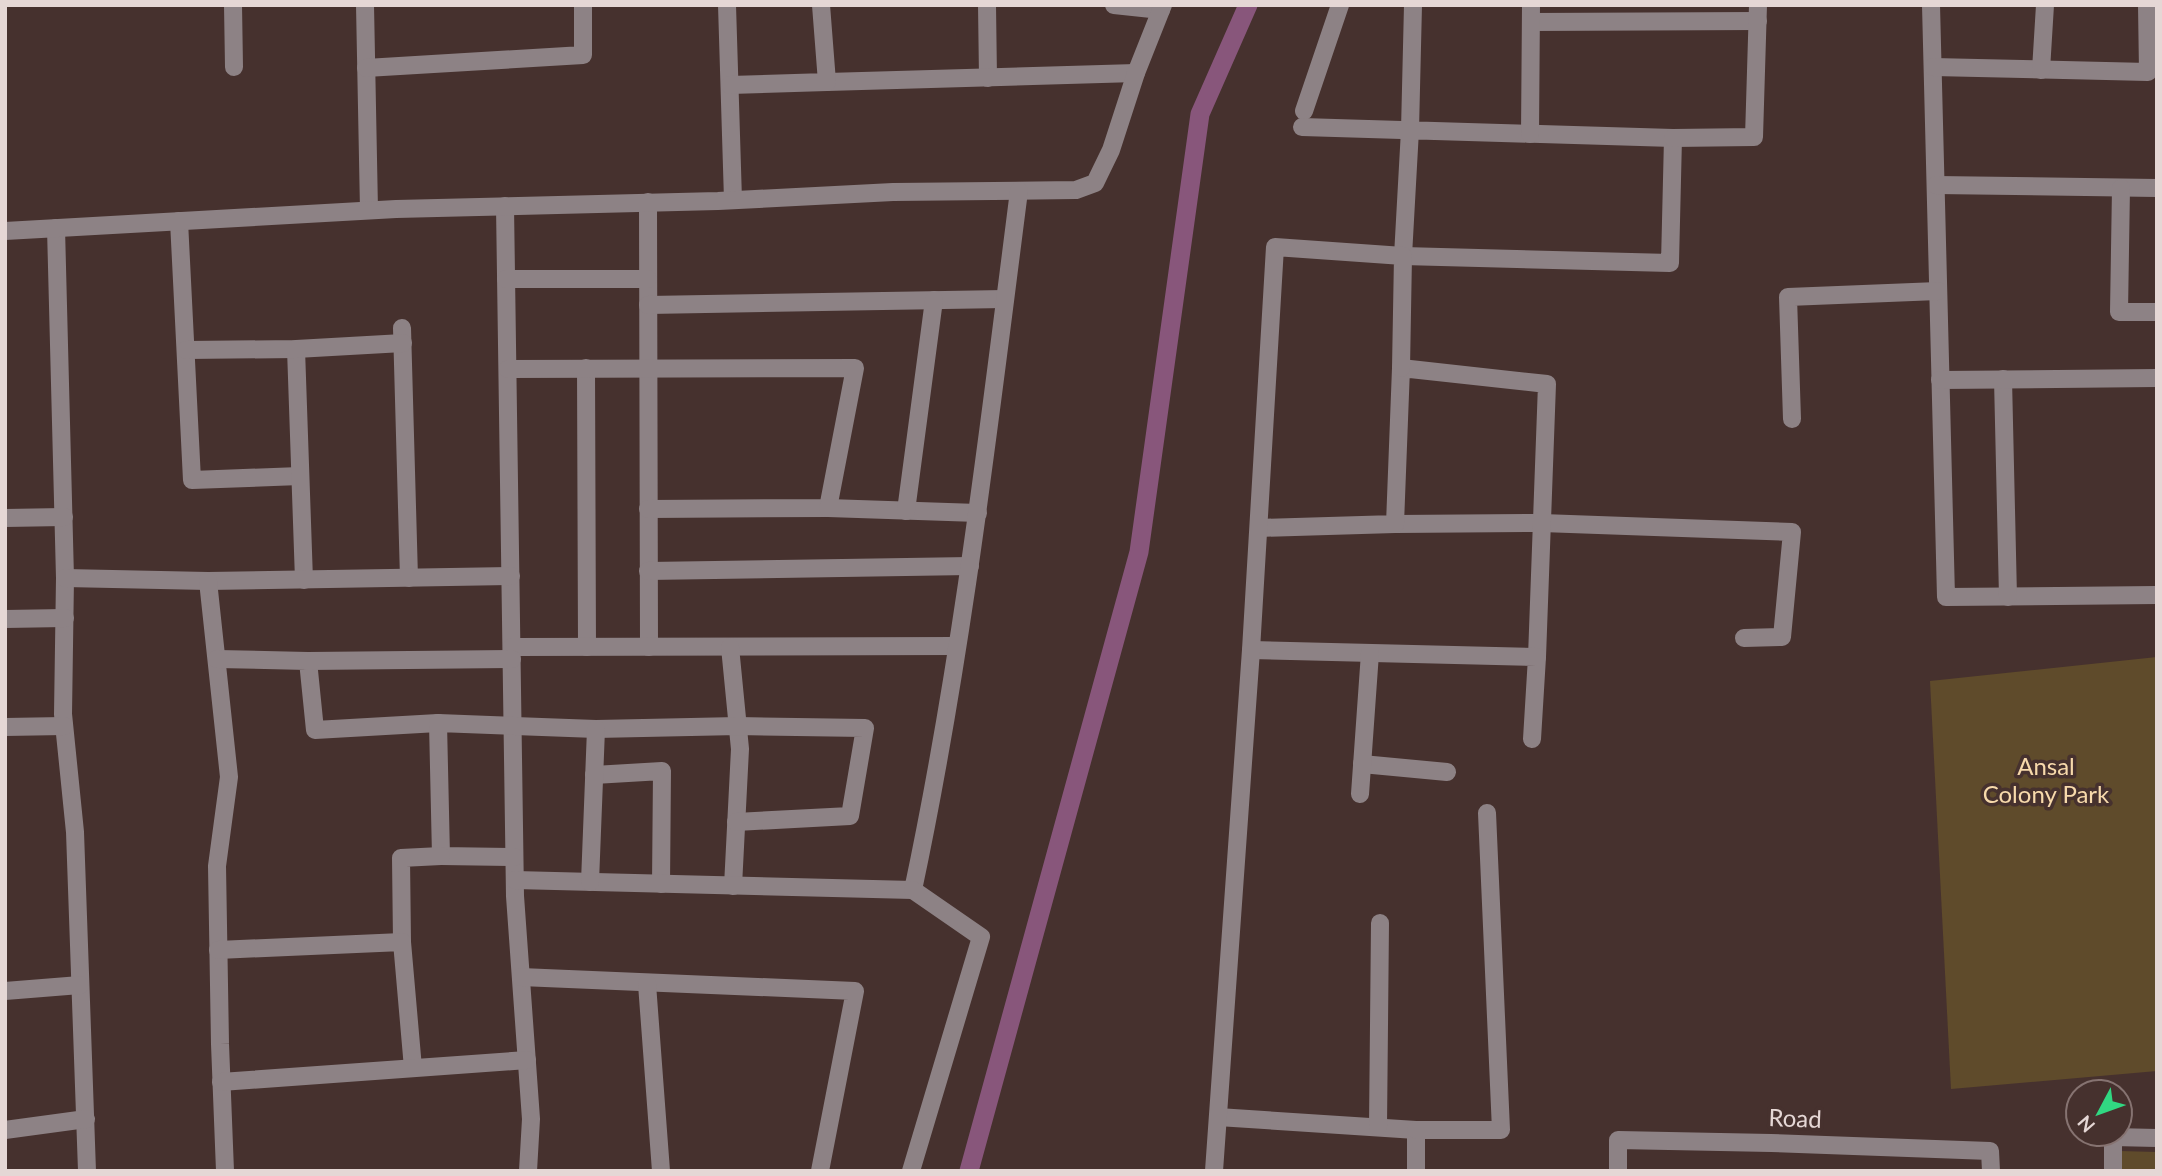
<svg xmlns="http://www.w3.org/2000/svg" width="2162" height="1176" viewBox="0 0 2162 1176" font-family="Lato,sans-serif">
  <rect width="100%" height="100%" fill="#46312e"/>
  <g fill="#5f4b2b">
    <polygon points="2157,657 2157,1071 1951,1089 1930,681"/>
    <polygon points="2119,1151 2157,1152 2157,1171 2119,1171"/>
  </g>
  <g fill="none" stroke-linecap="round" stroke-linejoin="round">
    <polyline stroke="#88567b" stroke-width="19" points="969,1171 1139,552 1200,114 1248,5"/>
    <g stroke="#8d8285" stroke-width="18">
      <polyline points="233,5 234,67"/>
      <polyline points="365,5 369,210"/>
      <polyline points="727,5 733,200"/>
      <polyline points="987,5 988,78"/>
      <polyline points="1114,5 1161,10"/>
      <polyline points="1931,5 1946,597 2157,595"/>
      <polyline points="1531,22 1758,21"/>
      <polyline points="1933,67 2148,72 2147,5"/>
      <polyline points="366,68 583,55 583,5"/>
      <polyline points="2041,70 2045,5"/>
      <polyline points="827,82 1136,73"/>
      <polyline points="730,85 827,82 821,5"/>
      <polyline points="1304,111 1340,5"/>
      <path d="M1302,127C1426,131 1550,134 1673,138L1670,263L1403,256L1410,130L1413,5"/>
      <polyline points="1530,134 1531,5"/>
      <polyline points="1673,138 1754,137 1758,5"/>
      <polyline points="1936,185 2157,188"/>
      <polyline points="2121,188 2119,312 2157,312"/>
      <polyline points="648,202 649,647"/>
      <polyline points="505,206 515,896 531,1119 528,1171"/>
      <polyline points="179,221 192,480 300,476"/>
      <polyline points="56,228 65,578 63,714 75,832 87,1171"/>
      <polyline points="5,231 396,209 718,201 893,192 1076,190 1095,183 1111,150 1136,73 1163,5"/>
      <polyline points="506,279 648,279"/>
      <polyline points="648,305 1005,299"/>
      <polyline points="402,328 409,578"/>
      <polyline points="296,349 304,580"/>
      <polyline points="186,350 296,349 403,343"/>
      <polyline points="586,368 587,647"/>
      <polyline points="508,369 855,368 828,508 648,509"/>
      <polyline points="2003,379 2008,597"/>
      <polyline points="1940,380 2157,378"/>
      <polyline points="1792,419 1788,297 1938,291"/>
      <polyline points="828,508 978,513"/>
      <polyline points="906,511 934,300"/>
      <polyline points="5,518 64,517"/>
      <polyline points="1395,524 1542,523 1792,532 1782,637 1744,638"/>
      <polyline points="1259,528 1395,524 1401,368 1547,384 1537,657"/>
      <polyline points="648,571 970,566"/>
      <polyline points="65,578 208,581 511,576"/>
      <polyline points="208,581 229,777 217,866 220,1044 225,1171"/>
      <polyline points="5,619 65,618"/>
      <polyline points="512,647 957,646"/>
      <polyline points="730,647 740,749 733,886"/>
      <polyline points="1251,650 1537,657 1532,739"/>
      <polyline points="217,659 308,661 315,730 438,723"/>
      <polyline points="308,661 512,659"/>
      <polyline points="5,727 64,726"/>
      <polyline points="1362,764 1447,772"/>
      <polyline points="594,775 662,771 661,884"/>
      <polyline points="1360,794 1370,653"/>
      <polyline points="514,857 441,856 438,723 596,729 738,726 865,728 850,816 736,822"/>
      <path d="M515,880L913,890C962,659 989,425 1019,191"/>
      <polyline points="590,882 596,729"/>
      <polyline points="402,942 401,858 441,856"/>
      <polyline points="218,950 402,942 413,1068"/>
      <polyline points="521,977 855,991 820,1171"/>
      <polyline points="647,984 661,1171"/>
      <polyline points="5,991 80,985"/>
      <polyline points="221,1082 527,1060"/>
      <polyline points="1218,1117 1416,1130 1416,1171"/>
      <polyline points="1378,1127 1380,923"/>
      <polyline points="5,1130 86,1119"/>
      <polyline points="1416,1130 1501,1130 1487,813"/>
      <polyline points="911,1171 981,937 913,890"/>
      <polyline points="1214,1171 1251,650 1275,247 1403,256 1401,368"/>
      <polyline points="1618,1171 1618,1140 1771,1143 1990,1151 1991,1171"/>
      <polyline points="2113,1171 2113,1137 2157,1138"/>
    </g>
  </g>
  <g text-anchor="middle" stroke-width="7" stroke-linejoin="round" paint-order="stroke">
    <g font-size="24" fill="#f7d9ab" stroke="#46312e">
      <text x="2046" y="775">Ansal<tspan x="2046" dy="28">Colony Park</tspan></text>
    </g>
    <g font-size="24" fill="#e5d7d5" stroke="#46312e">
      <text transform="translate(1795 1119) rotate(2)" y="8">Road</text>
    </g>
  </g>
  <rect width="2162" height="1176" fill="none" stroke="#e5d7d5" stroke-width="14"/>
  <g transform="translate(2099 1113) rotate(229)"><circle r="33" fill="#46312e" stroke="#867371" stroke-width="2"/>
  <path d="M0-5L12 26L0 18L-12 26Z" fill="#31d882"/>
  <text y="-10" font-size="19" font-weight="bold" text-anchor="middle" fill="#e5d7d5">N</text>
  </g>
</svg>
